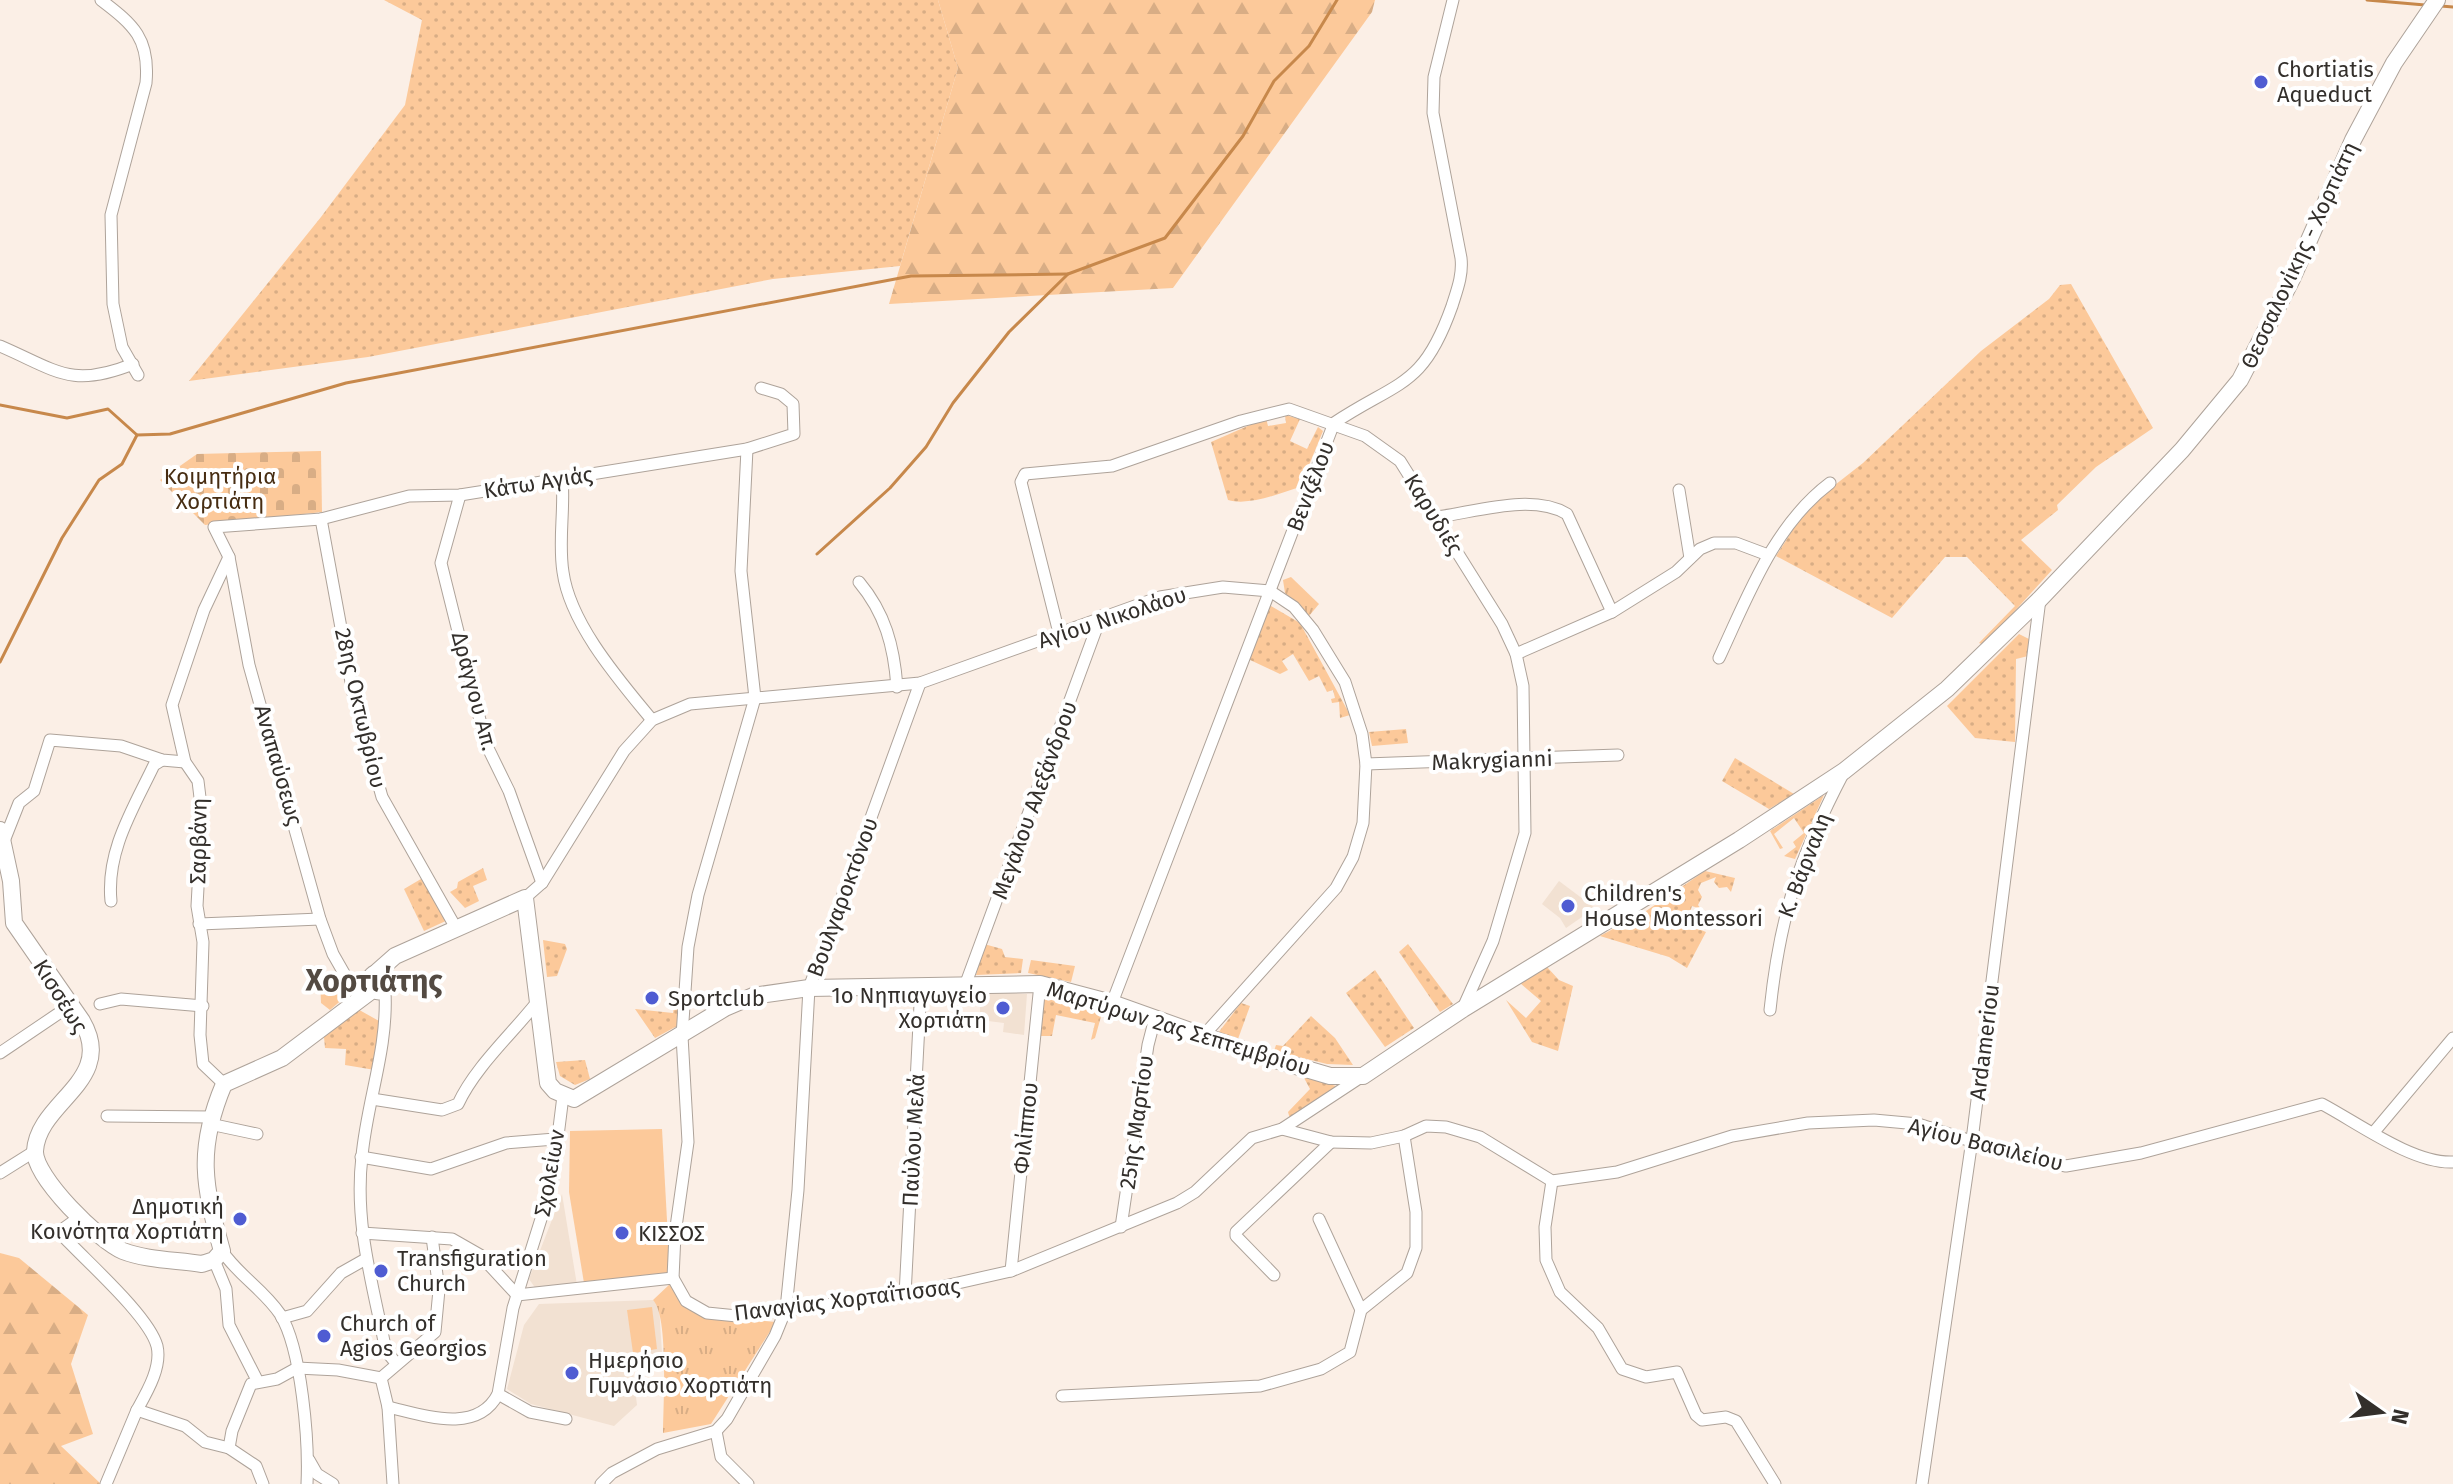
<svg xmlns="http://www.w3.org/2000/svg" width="2453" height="1484" viewBox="0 0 2453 1484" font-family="'Fira Sans',sans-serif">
  <defs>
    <pattern id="grass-dots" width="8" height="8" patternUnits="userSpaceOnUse" patternTransform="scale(2)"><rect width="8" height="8" fill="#fcc99a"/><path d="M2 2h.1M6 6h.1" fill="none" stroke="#d8ad85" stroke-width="1.8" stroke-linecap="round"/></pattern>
    <pattern id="forest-firs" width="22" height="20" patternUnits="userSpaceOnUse" patternTransform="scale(2)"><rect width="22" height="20" fill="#fcc99a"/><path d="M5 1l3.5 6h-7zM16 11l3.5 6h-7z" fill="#d8ad85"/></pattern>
    <pattern id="cemetery-stones" width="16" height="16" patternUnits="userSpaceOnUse" patternTransform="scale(2)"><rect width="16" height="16" fill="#fcc99a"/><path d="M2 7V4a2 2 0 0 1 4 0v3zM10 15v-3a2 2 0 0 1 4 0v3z" fill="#d8ad85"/></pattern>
    <pattern id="park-tufts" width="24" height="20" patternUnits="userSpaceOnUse" patternTransform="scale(2)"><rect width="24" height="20" fill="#fcc99a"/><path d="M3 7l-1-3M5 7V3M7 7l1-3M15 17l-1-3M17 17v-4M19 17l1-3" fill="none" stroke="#d8ad85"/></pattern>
  </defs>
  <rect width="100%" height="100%" fill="#fbefe6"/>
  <g fill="#f2e1d2">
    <polygon points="1559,881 1595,908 1566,928 1560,918 1542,904"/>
    <polygon points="980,992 1027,994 1024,1035 1003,1032 1004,1023 980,1020"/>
    <polygon points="562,1194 577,1285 536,1289 529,1279"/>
    <polygon points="653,1300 659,1305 662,1353 631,1357 637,1405 614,1426 531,1404 507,1389 524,1325 539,1304"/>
  </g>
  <g fill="url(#grass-dots)">
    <polygon points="384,0 938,0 958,68 900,266 773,279 368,357 189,381 321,217 405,105 422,20"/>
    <polygon points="2071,284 2153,428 2096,467 2057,505 2058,510 2021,540 2052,570 1984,645 1979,643 2015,606 1967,557 1945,557 1892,618 1776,556 1808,506 1863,463 1981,351 2049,299 2060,285"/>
    <path d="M1285,415L1300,419L1290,441L1307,449L1318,427L1323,431L1300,487C1278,494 1249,506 1228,500L1211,442L1266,418L1268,426L1286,423Z"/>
    <polygon points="1271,606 1300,623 1350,715 1340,718 1339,702 1332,703 1331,699 1335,698 1333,690 1327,692 1319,676 1309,681 1293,654 1282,661 1288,670 1280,674 1248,659 1266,609"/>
    <polygon points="2019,634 2029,639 2028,656 2016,659 2015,742 1975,738 1947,706"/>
    <polygon points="1406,729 1408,743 1372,746 1369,732"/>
    <polygon points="1735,758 1794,794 1769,809 1722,781"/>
    <polygon points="1824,795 1795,859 1784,856 1796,847 1793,842 1804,833 1794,818 1774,834 1783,848 1780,849 1770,831"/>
    <polygon points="483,868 487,880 473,886 479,901 465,908 450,892 457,888 458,882"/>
    <polygon points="1705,871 1735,878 1731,892 1727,887 1719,888 1714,882 1716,877 1701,883 1698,890 1702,897 1698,905 1701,909 1692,906 1686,924 1706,932 1687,968 1669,957 1600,936 1646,911"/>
    <polygon points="426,876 450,919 424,931 404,889"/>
    <polygon points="543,940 565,944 567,949 557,976 547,977"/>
    <polygon points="984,944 1002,949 1005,957 1023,959 1021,973 976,975"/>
    <polygon points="1408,944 1453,1004 1440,1012 1399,952"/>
    <polygon points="1031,960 1075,966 1071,982 1028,973"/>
    <polygon points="1547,967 1559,980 1573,986 1558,1051 1532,1042 1506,1000 1526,1018 1541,1001 1520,983"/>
    <polygon points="1375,970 1414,1028 1385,1047 1346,993"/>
    <polygon points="677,989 683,989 679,1025 655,1038 635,1009 673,1013"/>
    <polygon points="1042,997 1102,1013 1095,1038 1091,1040 1095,1023 1056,1015 1052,1036 1038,1036"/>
    <polygon points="1241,1003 1250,1006 1238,1039 1218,1033"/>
    <polygon points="354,1007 379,1021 375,1070 345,1065 346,1049 325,1048 324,1037"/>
    <polygon points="1311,1016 1335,1038 1353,1065 1327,1064 1274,1051 1276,1045 1283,1046"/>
    <polygon points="585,1060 590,1079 575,1085 560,1076 556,1062"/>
    <polygon points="1303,1076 1336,1086 1290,1119 1288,1112 1310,1089"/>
  </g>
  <g fill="url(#forest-firs)">
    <polygon points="938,0 1375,0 1372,12 1173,288 889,304 958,68"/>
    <polygon points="0,1253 19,1258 88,1315 71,1364 93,1434 61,1446 101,1484 0,1484"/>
  </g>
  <polygon fill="url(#cemetery-stones)" points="321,451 322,512 205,525 160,480 197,454"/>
  <g fill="url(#park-tufts)">
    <polygon points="1291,577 1319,604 1309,616 1285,593 1283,580"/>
    <polygon points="338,974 347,990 345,997 330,1010 321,1003 320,978"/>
    <path d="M671,1283L706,1316L776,1322L711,1424L663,1433C663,1407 669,1316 653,1300Z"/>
  </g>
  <g fill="#fcc99a">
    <polygon points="662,1129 670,1275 584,1283 569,1192 570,1131"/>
    <polygon points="652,1307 657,1349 633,1353 627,1310"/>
  </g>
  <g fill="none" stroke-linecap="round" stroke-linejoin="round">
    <g stroke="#c7884b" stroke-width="3">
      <polyline points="2367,0 2425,5"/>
      <polyline points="2441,6 2453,7"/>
      <polyline points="0,405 67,418 108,409 137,435"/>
      <polyline points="817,554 890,488 926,447 953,403 1009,332 1068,274 1165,238 1243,136 1274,81 1309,46 1337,0"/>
      <polyline points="0,662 62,538 99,480 122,464 137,435 170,434 346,383 911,276 1068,274"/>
    </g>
    <g stroke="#aea39a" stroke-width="13">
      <g id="street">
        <path d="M101,0C134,25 150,39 146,83L111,215L113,304L122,347L138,375"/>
        <path d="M0,346C56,370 71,389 133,364"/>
        <path d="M562,478C565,509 558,541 563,572C570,624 620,681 652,720"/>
        <polyline points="1679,490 1690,558"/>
        <polyline points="460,495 441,563 486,744 509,791 542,883"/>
        <path d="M1437,517C1476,512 1532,493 1567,514L1612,612"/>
        <polyline points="321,519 353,693 382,797 456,928"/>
        <path d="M859,582C885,613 894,646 897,687"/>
        <polyline points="1059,633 1021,482 1025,474 1112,466 1241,421 1289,409 1365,436 1400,461 1502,624 1516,654 1523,686 1525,833 1493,941 1463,1008"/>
        <polyline points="1516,654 1612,612 1676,572 1700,549 1714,543 1736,543 1768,555"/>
        <path d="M1719,658C1748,596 1774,525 1830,483"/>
        <polyline points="1366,764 1618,755"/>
        <polyline points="4,841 19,803 34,791 50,740 121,746 162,760 185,762"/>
        <polyline points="525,898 542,883 624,751 652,720 690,704 920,683 1160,597 1223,587 1270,591 1294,607 1313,630 1345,682 1362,734 1366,764 1363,823 1353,857 1336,888 1204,1035"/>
        <path d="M111,901C106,851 133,809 154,765L162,760"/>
        <polyline points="199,924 320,919"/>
        <circle cx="379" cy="982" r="12"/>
        <polyline points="367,980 349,982 333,954 320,919 249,665 229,557 214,527 321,519 409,496 460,495 747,449 794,434 793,404 781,394 761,388"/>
        <polyline points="966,983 1101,616"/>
        <path d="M385,992C388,1049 367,1101 362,1156C354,1224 373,1285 386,1351L396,1363"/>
        <path d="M1112,1003L1334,423C1399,380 1423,388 1452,306C1457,290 1463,275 1461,258L1433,113L1434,77L1453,0"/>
        <polyline points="100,1004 121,999 203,1006"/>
        <path d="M1770,1010C1780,914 1799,858 1844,772"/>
        <polyline points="0,1053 71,1005"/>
        <polyline points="224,1084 203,1064 200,1035 203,942 197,906 202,814 198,781 185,762 172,705 204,610 229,557"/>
        <path d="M372,1099L442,1110L458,1104C475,1067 512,1034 538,1001"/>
        <polyline points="107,1116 211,1117"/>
        <polyline points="210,1124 257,1134"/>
        <path d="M1282,1129L1331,1142L1371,1143L1404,1136L1426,1126L1446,1127L1480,1137L1552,1181L1617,1172L1732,1136L1808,1123L1874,1120L1918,1124L2024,1158L2066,1166L2141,1153L2322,1104C2358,1123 2413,1164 2453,1162"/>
        <polyline points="2374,1132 2453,1038"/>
        <polyline points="361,1157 431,1169 506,1143 555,1139"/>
        <polyline points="0,1173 35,1151"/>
        <polyline points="1552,1181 1545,1227 1546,1260 1560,1292 1598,1328 1622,1369 1646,1377 1677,1372 1696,1415 1702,1420 1726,1417 1736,1421 1775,1484"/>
        <path d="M81,1216L60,1231L64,1237C86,1261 149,1316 157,1346C162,1367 147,1392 137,1410L185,1426L205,1442L229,1448L256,1466L263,1484"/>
        <polyline points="1319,1219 1361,1310"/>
        <polyline points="1121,1227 1148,1045 1155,1018"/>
        <polyline points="362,1233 452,1239 480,1255 517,1295 673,1278 686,1301 707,1313 737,1316 905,1295 1011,1271 1177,1203 1195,1192 1252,1138 1282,1129 1361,1077"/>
        <path d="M222,1251C239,1276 263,1289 280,1314C302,1349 309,1443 307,1484"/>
        <polyline points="214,1260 226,1289 229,1325 257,1380"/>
        <polyline points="1011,1271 1040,984"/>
        <polyline points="1274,1275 1236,1236 1236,1232 1331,1142"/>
        <polyline points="673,1278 675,1234 688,1142 682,1036 688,947 698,895 755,698 741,571 747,449"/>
        <polyline points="905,1295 921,985"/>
        <polyline points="282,1318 307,1311 341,1273 364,1260"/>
        <polyline points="381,1378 388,1407 393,1484"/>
        <polyline points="498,1394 530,1412 566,1419"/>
        <polyline points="1062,1396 1260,1386 1321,1369 1350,1352 1361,1310 1407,1273 1416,1248 1416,1212 1404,1136"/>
        <path d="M388,1407C423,1415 477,1435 498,1394L513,1308L552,1184L563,1096"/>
        <polyline points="716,1431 721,1457 748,1484"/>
        <polyline points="229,1448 232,1431 251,1384 277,1379 297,1368 338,1370 381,1378 435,1332 439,1290 432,1237"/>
        <polyline points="309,1460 317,1474 333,1484"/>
        <polyline points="106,1484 137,1410"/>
        <polyline points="601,1484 612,1473 657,1449 716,1431 727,1419 775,1336 786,1309 798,1190 809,988 920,683"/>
        <polyline points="1922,1484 1972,1140 2040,599"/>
      </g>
    </g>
    <g stroke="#aea39a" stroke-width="18">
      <g id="secondary">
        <path d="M0,830L11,881L14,923L82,1021C117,1081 38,1101 35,1151C34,1177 99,1241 123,1251C146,1260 177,1260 202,1264L214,1260L222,1251C204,1186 196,1150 224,1084L282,1058L371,991"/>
        <polyline points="378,971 395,956 525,898 548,1083 555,1091 574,1099 725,1008 753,996 809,988 1040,984 1112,1003 1255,1054 1330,1076 1363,1076 1463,1009 1739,840 1844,771 1947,689 2040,599 2182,450 2240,380 2292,279 2353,140 2394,63 2437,0"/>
      </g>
    </g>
    <use href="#street" stroke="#fff" stroke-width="11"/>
    <use href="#secondary" stroke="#fff" stroke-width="16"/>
  </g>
  <g fill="#4f5cd2" stroke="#fff" stroke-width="3">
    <circle cx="2261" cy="82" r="8"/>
    <circle cx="1568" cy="906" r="8"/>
    <circle cx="652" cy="998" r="8"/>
    <circle cx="1003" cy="1008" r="8"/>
    <circle cx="240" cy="1219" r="8"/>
    <circle cx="622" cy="1233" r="8"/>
    <circle cx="381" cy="1271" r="8"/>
    <circle cx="324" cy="1336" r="8"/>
    <circle cx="572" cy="1373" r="8"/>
  </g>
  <g text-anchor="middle" stroke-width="8" stroke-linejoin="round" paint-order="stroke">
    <g font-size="22" fill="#332f2b" stroke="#fff" text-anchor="start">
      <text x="2277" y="77">Chortiatis<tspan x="2277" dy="25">Aqueduct</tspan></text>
      <text x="1584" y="901">Children's<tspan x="1584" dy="25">House Montessori</tspan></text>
      <text x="987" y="1003" text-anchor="end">1ο Νηπιαγωγείο<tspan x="987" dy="25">Χορτιάτη</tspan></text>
      <text x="668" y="1006">Sportclub</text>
      <text x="224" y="1214" text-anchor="end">Δημοτική<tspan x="224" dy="25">Κοινότητα Χορτιάτη</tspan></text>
      <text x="638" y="1241">ΚΙΣΣΟΣ</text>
      <text x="397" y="1266">Transfiguration<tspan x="397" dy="25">Church</tspan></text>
      <text x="340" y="1331">Church of<tspan x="340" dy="25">Agios Georgios</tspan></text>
      <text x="588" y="1368">Ημερήσιο<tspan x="588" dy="25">Γυμνάσιο Χορτιάτη</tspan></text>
    </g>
    <g font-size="22" fill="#332f2b" stroke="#fff">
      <text transform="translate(2299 255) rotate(-65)" y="8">Θεσσαλονίκης - Χορτιάτη</text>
      <text transform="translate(538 482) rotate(-9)" y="8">Κάτω Αγιάς</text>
      <text transform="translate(1310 486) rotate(-69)" y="8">Βενιζέλου</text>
      <text transform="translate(1434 514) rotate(58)" y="8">Καρυδιές</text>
      <text transform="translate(1112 617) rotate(-18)" y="8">Αγίου Νικολάου</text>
      <text transform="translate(475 691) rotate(75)" y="8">Δράγγου Απ.</text>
      <text transform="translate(361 708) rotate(77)" y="8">28ης Οκτωβρίου</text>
      <text transform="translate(1492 760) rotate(-2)" y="8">Makrygianni</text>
      <text transform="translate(279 765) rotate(74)" y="8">Αναπαύσεως</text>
      <text transform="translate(1034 800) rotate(-70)" y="8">Μεγάλου Αλεξάνδρου</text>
      <text transform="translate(198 841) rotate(-89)" y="8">Σαρβάνη</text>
      <text transform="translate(1804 865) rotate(-69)" y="8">Κ. Βάρναλη</text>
      <text transform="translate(842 897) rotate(-70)" y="8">Βουλγαροκτόνου</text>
      <text transform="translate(61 996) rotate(58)" y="8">Κισσέως</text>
      <text transform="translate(1179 1028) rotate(17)" y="8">Μαρτύρων 2ας Σεπτεμβρίου</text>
      <text transform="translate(1984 1042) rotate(-83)" y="8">Ardameriou</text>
      <text transform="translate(1136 1122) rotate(-82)" y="8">25ης Μαρτίου</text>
      <text transform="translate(1025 1128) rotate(-84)" y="8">Φιλίππου</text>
      <text transform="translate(913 1140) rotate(-87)" y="8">Παύλου Μελά</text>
      <text transform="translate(1986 1144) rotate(14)" y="8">Αγίου Βασιλείου</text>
      <text transform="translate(549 1173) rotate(-80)" y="8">Σχολείων</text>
      <text transform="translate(847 1299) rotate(-7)" y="8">Παναγίας Χορταΐτισσας</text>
    </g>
    <g font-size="22" fill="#472d12" stroke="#fff">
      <text x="220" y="484">Κοιμητήρια<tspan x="220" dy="25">Χορτιάτη</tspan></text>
    </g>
    <g font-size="30" font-weight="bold" fill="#534a42" stroke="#fff">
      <text x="374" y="991">Χορτιάτης</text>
    </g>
  </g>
  <g transform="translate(2381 1412) rotate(104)" stroke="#ffffff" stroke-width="6" paint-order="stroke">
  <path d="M0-6L14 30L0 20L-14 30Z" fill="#332f2b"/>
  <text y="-12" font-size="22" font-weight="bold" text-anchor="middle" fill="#332f2b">N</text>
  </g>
</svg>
